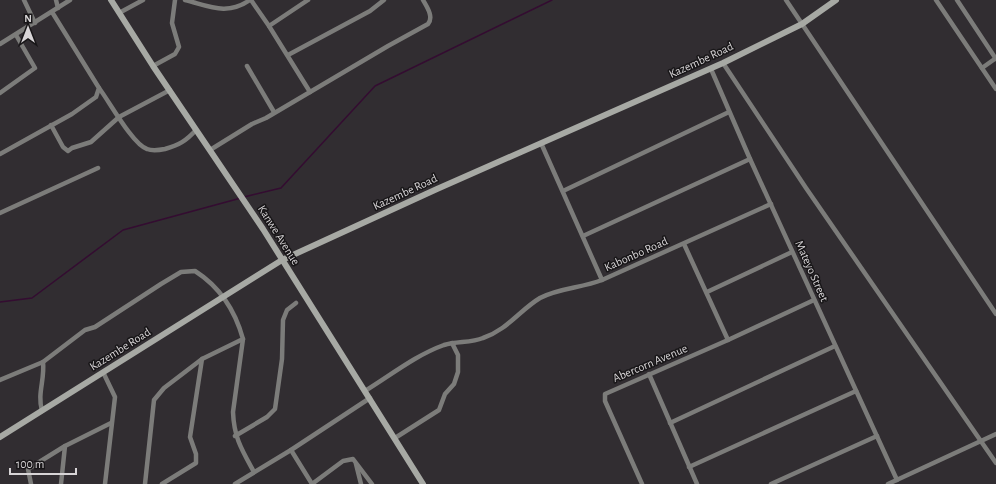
<svg xmlns="http://www.w3.org/2000/svg" width="996" height="484" viewBox="0 0 996 484" font-family="'Alegreya Sans',sans-serif">
  <rect width="100%" height="100%" fill="#312d31"/>
  <g fill="none" stroke-linecap="round" stroke-linejoin="round">
    <g stroke="#340c31" stroke-width="1.5">
      <polyline points="244,197 281,188 375,86 552,0"/>
      <polyline points="0,302 32,298 123,230 241,198"/>
    </g>
    <g stroke="#7c7c7a" stroke-width="4.5">
      <polyline points="24,0 35,23"/>
      <polyline points="56,0 58,8"/>
      <path d="M185,0C209,6 227,16 250,0"/>
      <polyline points="251,0 269,26 308,0"/>
      <polyline points="786,0 996,314"/>
      <polyline points="936,0 996,89"/>
      <polyline points="957,0 996,59"/>
      <polyline points="119,13 143,0"/>
      <polyline points="269,26 310,92"/>
      <polyline points="0,44 70,0"/>
      <polyline points="288,55 370,11 384,0"/>
      <polyline points="723,63 806,188 996,463"/>
      <polyline points="153,66 175,54 179,47 172,23 175,0"/>
      <polyline points="247,66 274,112"/>
      <polyline points="982,68 996,58"/>
      <polyline points="711,69 750,159 897,480"/>
      <path d="M99,88C109,101 133,145 147,149C152,151 160,150 165,149C179,145 186,141 196,130"/>
      <polyline points="0,93 35,68 16,35"/>
      <polyline points="51,125 63,147 68,151 72,148 91,142 119,117 170,90"/>
      <polyline points="541,143 602,280 771,204"/>
      <path d="M210,150L252,124L266,118L388,46L428,24C434,17 427,7 423,0"/>
      <polyline points="0,154 72,114 96,97 99,88 52,12"/>
      <polyline points="563,191 729,112"/>
      <polyline points="0,213 98,168"/>
      <polyline points="583,236 750,159"/>
      <polyline points="684,244 728,340 814,300"/>
      <polyline points="707,292 792,252"/>
      <path d="M243,339L233,412C234,438 242,450 254,472"/>
      <polyline points="103,372 115,397 105,484"/>
      <polyline points="649,374 697,484"/>
      <path d="M0,380L43,362L85,330L95,327L161,284L181,272L195,271C220,287 235,310 243,339L202,359L190,437L196,454V463L162,484"/>
      <path d="M365,391C391,375 416,355 444,345C457,341 471,343 483,338C507,330 520,310 540,298C558,288 582,288 602,280"/>
      <path d="M42,411C37,393 45,380 43,362"/>
      <polyline points="670,423 835,346"/>
      <polyline points="235,436 267,417 275,409 282,359 283,320 287,310 296,303"/>
      <polyline points="395,438 439,410 445,394 454,384 458,372 458,355 452,343"/>
      <polyline points="356,464 361,484"/>
      <polyline points="689,467 856,391"/>
      <polyline points="31,484 28,469 65,446"/>
      <polyline points="61,484 65,446 111,423"/>
      <polyline points="145,484 154,400 164,388 202,359"/>
      <polyline points="235,484 291,450"/>
      <polyline points="312,484 291,450 370,398"/>
      <polyline points="312,484 343,461 353,459 372,484"/>
      <polyline points="642,484 605,401 605,394 728,340"/>
      <polyline points="771,484 877,436"/>
      <polyline points="888,484 996,434"/>
    </g>
    <g stroke="#a7a9a4" stroke-width="6">
      <polyline points="111,0 153,66 263,229 423,484"/>
      <polyline points="0,437 282,260 437,189 723,63 802,24 836,0"/>
    </g>
  </g>
  <g text-anchor="middle" stroke-width="3" stroke-linejoin="round" paint-order="stroke">
    <g font-size="12" fill="#d8d5d7" stroke="#181618">
      <text transform="translate(701 60) rotate(-25)" y="4">Kazembe Road</text>
      <text transform="translate(405 192) rotate(-25)" y="4">Kazembe Road</text>
      <text transform="translate(279 235) rotate(58)" y="4">Kanwe Avenue</text>
      <text transform="translate(636 254) rotate(-24)" y="4">Kabonbo Road</text>
      <text transform="translate(812 271) rotate(66)" y="4">Mateyo Street</text>
      <text transform="translate(120 349) rotate(-32)" y="4">Kazembe Road</text>
      <text transform="translate(650 363) rotate(-23)" y="4">Abercorn Avenue</text>
    </g>
  </g>
  <g transform="translate(28 28)" stroke="#181618" stroke-width="3" paint-order="stroke">
  <path d="M0-3L7 15L0 10L-7 15Z" fill="#d8d5d7"/>
  <text y="-6" font-size="11" font-weight="bold" text-anchor="middle" fill="#d8d5d7">N</text>
  </g>
  <path d="M10 468v6h66v-6" fill="none" stroke="#d8d5d7" stroke-width="2"/>
  <text x="16" y="468" font-size="12" fill="#d8d5d7" stroke="#181618" stroke-width="3" paint-order="stroke">100 m</text>
</svg>
